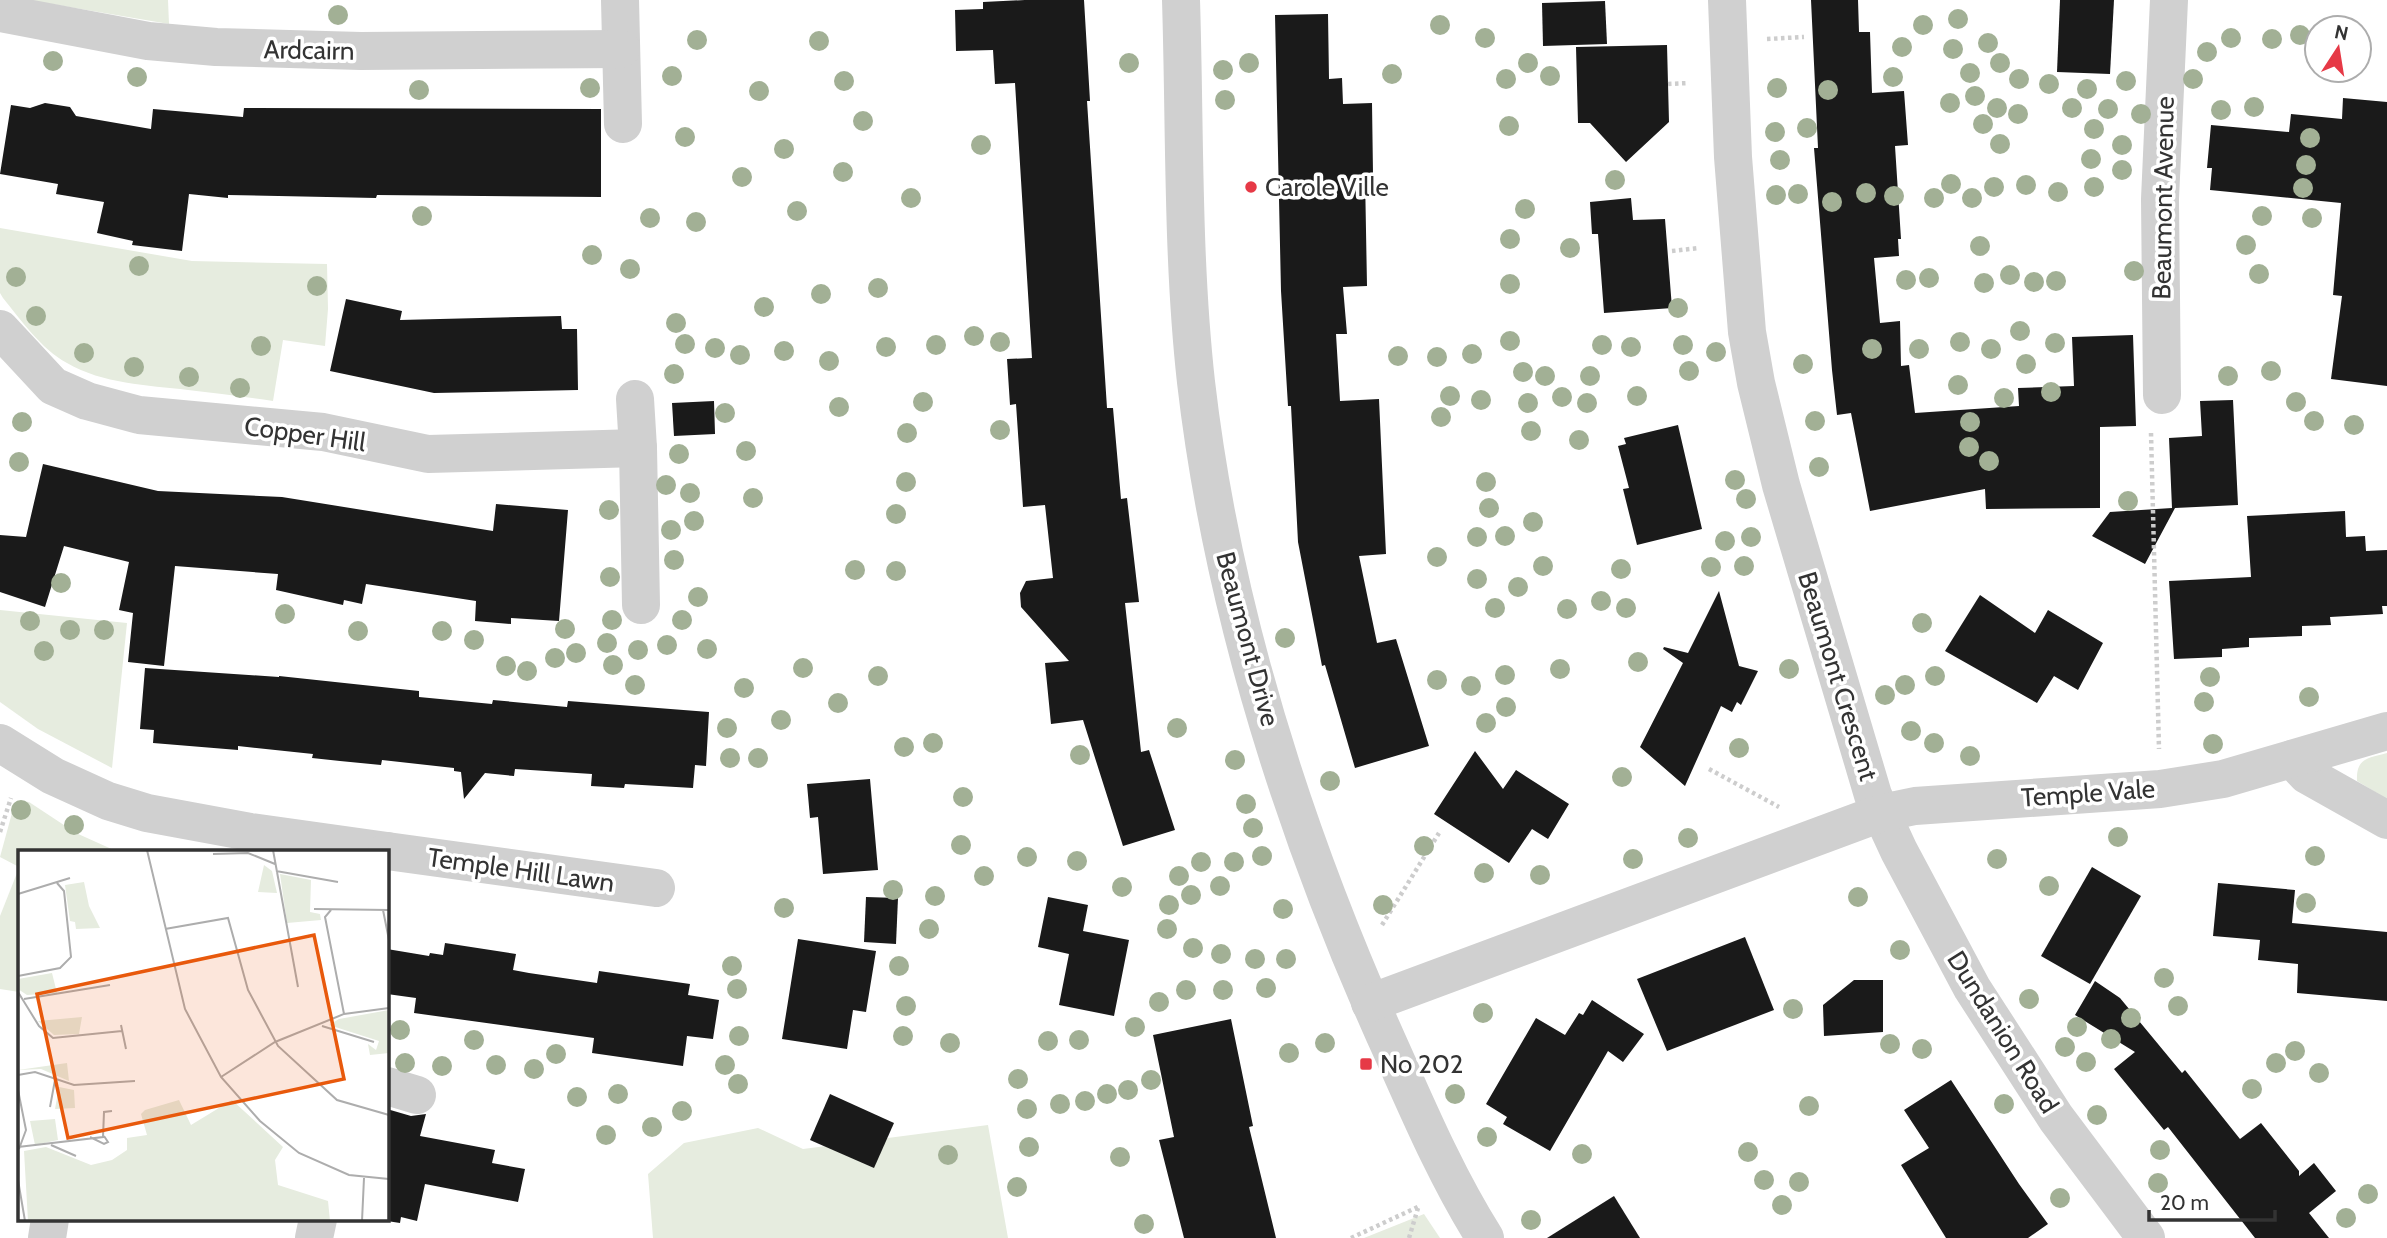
<svg xmlns="http://www.w3.org/2000/svg" width="2387" height="1238" viewBox="0 0 2387 1238" font-family="Cabin,sans-serif">
  <rect width="100%" height="100%" fill="#fff"/>
  <g fill="#e6ecdf">
    <polygon points="28,0 168,0 169,24"/>
    <path d="M0,228L192,261L327,264L328,309L325,346L283,340L273,401C245,397 216,393 188,390C147,385 103,384 67,363C41,349 21,320 3,298L0,293Z"/>
    <polygon points="0,610 127,623 112,768 38,729 0,702"/>
    <path d="M2387,753V799L2357,781C2356,758 2368,758 2387,753Z"/>
    <polygon points="22,801 29,802 76,833 116,851 19,851 19,867 0,857 12,813"/>
    <polygon points="19,868 19,992 0,989 0,916"/>
    <polygon points="988,1125 1008,1238 653,1238 648,1174 684,1143 758,1128 803,1149"/>
    <polygon points="1424,1214 1440,1238 1364,1238"/>
  </g>
  <g fill="#1a1a1a">
    <polygon points="1025,0 1084,0 1090,101 1087,101 1107,408 1113,408 1121,499 1127,498 1139,602 1125,603 1141,752 1149,750 1175,830 1123,846 1083,720 1051,724 1045,663 1069,661 1021,607 1020,593 1026,581 1053,578 1045,505 1023,507 1016,404 1010,405 1007,359 1032,358 1015,83 995,84 993,50 956,51 955,10 983,9 983,2"/>
    <polygon points="1811,0 1858,0 1859,32 1870,32 1872,93 1904,91 1908,145 1895,146 1901,239 1898,239 1899,256 1874,258 1880,323 1900,321 1901,366 1909,365 1915,413 2019,406 2018,388 2074,386 2072,337 2133,335 2136,426 2100,427 2100,508 1986,509 1985,489 1870,511 1851,413 1837,415 1832,370 1814,148 1818,148"/>
    <polygon points="2060,0 2114,0 2110,74 2057,72"/>
    <polygon points="1605,1 1607,44 1543,46 1542,3"/>
    <polygon points="1328,14 1329,79 1342,78 1343,104 1372,103 1373,174 1365,175 1367,286 1343,287 1347,334 1336,334 1340,401 1379,399 1386,554 1359,556 1377,643 1396,639 1429,746 1355,768 1325,665 1322,666 1298,542 1291,406 1288,406 1281,291 1275,15"/>
    <polygon points="1667,45 1669,122 1626,162 1590,123 1578,123 1576,47"/>
    <polygon points="2343,98 2387,102 2387,386 2331,379 2342,296 2333,295 2341,203 2210,190 2212,168 2207,168 2211,125 2289,132 2291,114 2342,119"/>
    <polygon points="45,103 70,107 76,116 151,129 153,109 243,117 244,108 601,109 601,197 377,195 376,198 228,195 228,198 189,194 182,251 132,245 133,241 97,233 104,202 56,194 58,184 0,174 11,105 30,108"/>
    <polygon points="1631,198 1633,220 1665,219 1672,308 1604,313 1598,234 1592,234 1590,202"/>
    <polygon points="346,299 402,311 400,320 561,316 562,329 577,329 578,390 434,393 330,371"/>
    <polygon points="2233,400 2238,505 2175,508 2145,564 2092,536 2110,512 2172,508 2169,438 2202,436 2200,401"/>
    <polygon points="714,401 715,434 674,436 672,403"/>
    <polygon points="1678,425 1702,529 1637,545 1623,489 1629,488 1618,446 1626,444 1624,438"/>
    <polygon points="43,464 158,491 282,497 493,531 496,504 568,510 559,621 511,618 511,624 475,621 476,601 366,584 362,604 344,600 343,605 276,590 278,574 175,566 164,666 128,662 133,613 119,610 129,562 64,546 45,607 0,592 0,535 26,537"/>
    <polygon points="2345,511 2346,537 2365,536 2366,551 2387,550 2387,606 2382,606 2383,614 2330,617 2331,625 2302,626 2302,636 2249,638 2249,647 2222,649 2222,657 2174,659 2169,581 2251,577 2247,516"/>
    <polygon points="1719,591 1739,666 1758,671 1741,705 1737,702 1732,712 1721,706 1685,786 1640,747 1683,663 1663,649 1664,647 1688,653"/>
    <polygon points="1980,595 2035,633 2048,610 2103,643 2078,690 2054,676 2037,703 1945,651"/>
    <polygon points="145,668 279,677 279,676 419,691 419,697 492,704 493,700 567,707 568,701 709,712 706,766 695,765 693,788 625,784 624,788 591,786 592,774 515,769 514,776 485,773 464,799 461,772 454,771 454,768 382,760 381,765 340,761 312,758 313,754 238,746 238,750 153,743 154,730 140,729"/>
    <polygon points="1475,751 1503,789 1516,770 1569,804 1548,839 1532,829 1509,863 1434,814"/>
    <polygon points="870,779 878,870 823,874 818,817 810,818 807,784"/>
    <polygon points="2092,867 2141,896 2090,984 2041,956"/>
    <polygon points="2218,883 2295,890 2292,923 2387,932 2387,1001 2297,993 2298,964 2258,960 2260,940 2213,936"/>
    <polygon points="866,897 898,898 896,944 864,942"/>
    <polygon points="1048,897 1088,905 1083,931 1129,940 1114,1016 1059,1005 1069,954 1038,947"/>
    <polygon points="1745,937 1774,1010 1667,1051 1637,979"/>
    <polygon points="798,939 876,951 866,1012 853,1010 847,1049 782,1039"/>
    <polygon points="445,943 516,954 513,970 529,973 597,983 599,971 690,984 688,995 719,1000 713,1039 687,1036 683,1066 592,1053 594,1038 414,1013 416,998 387,994 387,949 429,956 430,953 443,955"/>
    <polygon points="1854,980 1883,980 1883,1032 1824,1036 1823,1005"/>
    <polygon points="2095,981 2120,998 2182,1073 2185,1070 2240,1139 2261,1123 2299,1171 2299,1176 2314,1163 2336,1191 2309,1213 2329,1238 2255,1238 2168,1127 2164,1130 2114,1069 2135,1052 2075,1015"/>
    <polygon points="1592,1000 1644,1034 1623,1062 1608,1051 1550,1151 1503,1124 1507,1117 1486,1104 1536,1018 1565,1035 1579,1013 1583,1015"/>
    <polygon points="1231,1019 1253,1126 1249,1127 1276,1238 1184,1238 1159,1140 1174,1137 1153,1035"/>
    <polygon points="1951,1080 2019,1184 2048,1224 2028,1238 1946,1238 1901,1165 1929,1148 1904,1110"/>
    <polygon points="830,1094 894,1123 874,1168 810,1140"/>
    <polygon points="387,1109 411,1116 426,1114 420,1136 495,1150 492,1163 525,1169 518,1202 425,1184 417,1221 401,1217 400,1223 387,1221"/>
    <polygon points="1614,1196 1640,1238 1547,1238"/>
  </g>
  <g fill="none" stroke-linecap="round" stroke-linejoin="round">
    <g stroke="#cdcdcd" stroke-width="4.5" stroke-dasharray="3.5 3.5" stroke-linecap="butt">
      <polyline points="1767,39 1804,37"/>
      <polyline points="1668,84 1689,83"/>
      <polyline points="1672,251 1699,248"/>
      <polyline points="2151,433 2159,749"/>
      <polyline points="1709,769 1779,807"/>
      <polyline points="0,832 11,798"/>
      <polyline points="1382,925 1439,833"/>
      <polyline points="1351,1238 1420,1206"/>
      <polyline points="1409,1238 1418,1208"/>
    </g>
    <g stroke="#d0d0d0" stroke-width="38">
      <polyline points="620,0 623,124"/>
      <path d="M1181,0C1185,127 1182,256 1196,382C1223,615 1298,845 1395,1058C1422,1119 1449,1181 1485,1238"/>
      <polyline points="1727,0 1733,157 1747,332 1756,383 1781,485 1873,795 1899,851 1972,988 2056,1118 2146,1238"/>
      <polyline points="0,13 148,41 216,47 361,51 621,49"/>
      <polyline points="0,329 53,386 87,401 139,415 323,432 428,454 638,448"/>
      <polyline points="2162,395 2160,199 2169,0"/>
      <polyline points="635,399 638,448 641,605"/>
      <polyline points="0,743 53,776 108,801 147,813 250,832 387,851"/>
      <polyline points="2292,759 2307,775 2387,820"/>
      <polyline points="387,851 656,888"/>
      <polyline points="1370,1003 1881,813 1915,806 2160,789 2223,779 2387,731"/>
      <polyline points="387,1086 417,1095"/>
      <polyline points="47,1238 50,1219"/>
      <polyline points="314,1238 318,1219"/>
    </g>
  </g>
  <g fill="#a2b095">
    <circle cx="338" cy="15" r="10"/>
    <circle cx="1958" cy="19" r="10"/>
    <circle cx="1440" cy="25" r="10"/>
    <circle cx="1923" cy="25" r="10"/>
    <circle cx="2300" cy="35" r="10"/>
    <circle cx="1485" cy="38" r="10"/>
    <circle cx="2231" cy="38" r="10"/>
    <circle cx="2272" cy="39" r="10"/>
    <circle cx="697" cy="40" r="10"/>
    <circle cx="819" cy="41" r="10"/>
    <circle cx="1988" cy="43" r="10"/>
    <circle cx="1902" cy="47" r="10"/>
    <circle cx="1953" cy="49" r="10"/>
    <circle cx="2207" cy="52" r="10"/>
    <circle cx="53" cy="61" r="10"/>
    <circle cx="1129" cy="63" r="10"/>
    <circle cx="1249" cy="63" r="10"/>
    <circle cx="1528" cy="63" r="10"/>
    <circle cx="2000" cy="63" r="10"/>
    <circle cx="1223" cy="70" r="10"/>
    <circle cx="1970" cy="73" r="10"/>
    <circle cx="1392" cy="74" r="10"/>
    <circle cx="672" cy="76" r="10"/>
    <circle cx="1550" cy="76" r="10"/>
    <circle cx="137" cy="77" r="10"/>
    <circle cx="1893" cy="77" r="10"/>
    <circle cx="1506" cy="79" r="10"/>
    <circle cx="2019" cy="79" r="10"/>
    <circle cx="2193" cy="79" r="10"/>
    <circle cx="844" cy="81" r="10"/>
    <circle cx="2126" cy="81" r="10"/>
    <circle cx="2049" cy="84" r="10"/>
    <circle cx="590" cy="88" r="10"/>
    <circle cx="1777" cy="88" r="10"/>
    <circle cx="2087" cy="89" r="10"/>
    <circle cx="419" cy="90" r="10"/>
    <circle cx="1828" cy="90" r="10"/>
    <circle cx="759" cy="91" r="10"/>
    <circle cx="1975" cy="96" r="10"/>
    <circle cx="1225" cy="100" r="10"/>
    <circle cx="1950" cy="103" r="10"/>
    <circle cx="2254" cy="107" r="10"/>
    <circle cx="1997" cy="108" r="10"/>
    <circle cx="2072" cy="108" r="10"/>
    <circle cx="2108" cy="109" r="10"/>
    <circle cx="2221" cy="110" r="10"/>
    <circle cx="2018" cy="114" r="10"/>
    <circle cx="2141" cy="114" r="10"/>
    <circle cx="863" cy="121" r="10"/>
    <circle cx="1983" cy="124" r="10"/>
    <circle cx="1509" cy="126" r="10"/>
    <circle cx="1807" cy="128" r="10"/>
    <circle cx="2094" cy="129" r="10"/>
    <circle cx="1775" cy="132" r="10"/>
    <circle cx="685" cy="137" r="10"/>
    <circle cx="2310" cy="138" r="10"/>
    <circle cx="2000" cy="144" r="10"/>
    <circle cx="981" cy="145" r="10"/>
    <circle cx="2122" cy="145" r="10"/>
    <circle cx="784" cy="149" r="10"/>
    <circle cx="2091" cy="159" r="10"/>
    <circle cx="1780" cy="160" r="10"/>
    <circle cx="2306" cy="165" r="10"/>
    <circle cx="2122" cy="170" r="10"/>
    <circle cx="843" cy="172" r="10"/>
    <circle cx="742" cy="177" r="10"/>
    <circle cx="1615" cy="180" r="10"/>
    <circle cx="1951" cy="184" r="10"/>
    <circle cx="2026" cy="185" r="10"/>
    <circle cx="1994" cy="187" r="10"/>
    <circle cx="2094" cy="187" r="10"/>
    <circle cx="2303" cy="188" r="10"/>
    <circle cx="2058" cy="192" r="10"/>
    <circle cx="1866" cy="193" r="10"/>
    <circle cx="1798" cy="194" r="10"/>
    <circle cx="1776" cy="195" r="10"/>
    <circle cx="1894" cy="196" r="10"/>
    <circle cx="911" cy="198" r="10"/>
    <circle cx="1934" cy="198" r="10"/>
    <circle cx="1972" cy="198" r="10"/>
    <circle cx="1832" cy="202" r="10"/>
    <circle cx="1525" cy="209" r="10"/>
    <circle cx="797" cy="211" r="10"/>
    <circle cx="422" cy="216" r="10"/>
    <circle cx="2262" cy="216" r="10"/>
    <circle cx="650" cy="218" r="10"/>
    <circle cx="2312" cy="218" r="10"/>
    <circle cx="696" cy="222" r="10"/>
    <circle cx="1510" cy="239" r="10"/>
    <circle cx="2246" cy="245" r="10"/>
    <circle cx="1980" cy="246" r="10"/>
    <circle cx="1570" cy="248" r="10"/>
    <circle cx="592" cy="255" r="10"/>
    <circle cx="139" cy="266" r="10"/>
    <circle cx="630" cy="269" r="10"/>
    <circle cx="2134" cy="271" r="10"/>
    <circle cx="2259" cy="274" r="10"/>
    <circle cx="2010" cy="275" r="10"/>
    <circle cx="16" cy="277" r="10"/>
    <circle cx="1929" cy="278" r="10"/>
    <circle cx="1906" cy="280" r="10"/>
    <circle cx="2056" cy="281" r="10"/>
    <circle cx="2034" cy="282" r="10"/>
    <circle cx="1984" cy="283" r="10"/>
    <circle cx="1510" cy="284" r="10"/>
    <circle cx="317" cy="286" r="10"/>
    <circle cx="878" cy="288" r="10"/>
    <circle cx="821" cy="294" r="10"/>
    <circle cx="764" cy="307" r="10"/>
    <circle cx="1678" cy="308" r="10"/>
    <circle cx="36" cy="316" r="10"/>
    <circle cx="676" cy="323" r="10"/>
    <circle cx="2020" cy="331" r="10"/>
    <circle cx="974" cy="336" r="10"/>
    <circle cx="1510" cy="341" r="10"/>
    <circle cx="1000" cy="342" r="10"/>
    <circle cx="1960" cy="342" r="10"/>
    <circle cx="2055" cy="343" r="10"/>
    <circle cx="685" cy="344" r="10"/>
    <circle cx="936" cy="345" r="10"/>
    <circle cx="1602" cy="345" r="10"/>
    <circle cx="1683" cy="345" r="10"/>
    <circle cx="261" cy="346" r="10"/>
    <circle cx="886" cy="347" r="10"/>
    <circle cx="1631" cy="347" r="10"/>
    <circle cx="715" cy="348" r="10"/>
    <circle cx="1872" cy="349" r="10"/>
    <circle cx="1919" cy="349" r="10"/>
    <circle cx="1991" cy="349" r="10"/>
    <circle cx="784" cy="351" r="10"/>
    <circle cx="1716" cy="352" r="10"/>
    <circle cx="84" cy="353" r="10"/>
    <circle cx="1472" cy="354" r="10"/>
    <circle cx="740" cy="355" r="10"/>
    <circle cx="1398" cy="356" r="10"/>
    <circle cx="1437" cy="357" r="10"/>
    <circle cx="829" cy="361" r="10"/>
    <circle cx="1803" cy="364" r="10"/>
    <circle cx="2026" cy="364" r="10"/>
    <circle cx="134" cy="367" r="10"/>
    <circle cx="1689" cy="371" r="10"/>
    <circle cx="2271" cy="371" r="10"/>
    <circle cx="1523" cy="372" r="10"/>
    <circle cx="674" cy="374" r="10"/>
    <circle cx="1545" cy="376" r="10"/>
    <circle cx="1590" cy="376" r="10"/>
    <circle cx="2228" cy="376" r="10"/>
    <circle cx="189" cy="377" r="10"/>
    <circle cx="1958" cy="385" r="10"/>
    <circle cx="240" cy="388" r="10"/>
    <circle cx="2051" cy="392" r="10"/>
    <circle cx="1450" cy="396" r="10"/>
    <circle cx="1637" cy="396" r="10"/>
    <circle cx="1562" cy="397" r="10"/>
    <circle cx="2004" cy="398" r="10"/>
    <circle cx="1481" cy="400" r="10"/>
    <circle cx="923" cy="402" r="10"/>
    <circle cx="2296" cy="402" r="10"/>
    <circle cx="1528" cy="403" r="10"/>
    <circle cx="1587" cy="403" r="10"/>
    <circle cx="839" cy="407" r="10"/>
    <circle cx="725" cy="413" r="10"/>
    <circle cx="1441" cy="417" r="10"/>
    <circle cx="1815" cy="421" r="10"/>
    <circle cx="2314" cy="421" r="10"/>
    <circle cx="22" cy="422" r="10"/>
    <circle cx="1970" cy="422" r="10"/>
    <circle cx="2354" cy="425" r="10"/>
    <circle cx="1000" cy="430" r="10"/>
    <circle cx="1531" cy="431" r="10"/>
    <circle cx="907" cy="433" r="10"/>
    <circle cx="1579" cy="440" r="10"/>
    <circle cx="1969" cy="447" r="10"/>
    <circle cx="746" cy="451" r="10"/>
    <circle cx="679" cy="454" r="10"/>
    <circle cx="1989" cy="461" r="10"/>
    <circle cx="19" cy="462" r="10"/>
    <circle cx="1819" cy="467" r="10"/>
    <circle cx="1735" cy="480" r="10"/>
    <circle cx="906" cy="482" r="10"/>
    <circle cx="1486" cy="482" r="10"/>
    <circle cx="666" cy="485" r="10"/>
    <circle cx="690" cy="493" r="10"/>
    <circle cx="753" cy="498" r="10"/>
    <circle cx="1746" cy="499" r="10"/>
    <circle cx="2128" cy="501" r="10"/>
    <circle cx="1489" cy="508" r="10"/>
    <circle cx="609" cy="510" r="10"/>
    <circle cx="896" cy="514" r="10"/>
    <circle cx="694" cy="521" r="10"/>
    <circle cx="1533" cy="522" r="10"/>
    <circle cx="671" cy="530" r="10"/>
    <circle cx="1505" cy="536" r="10"/>
    <circle cx="1477" cy="537" r="10"/>
    <circle cx="1751" cy="537" r="10"/>
    <circle cx="1725" cy="541" r="10"/>
    <circle cx="1437" cy="557" r="10"/>
    <circle cx="674" cy="560" r="10"/>
    <circle cx="1543" cy="566" r="10"/>
    <circle cx="1744" cy="566" r="10"/>
    <circle cx="1711" cy="567" r="10"/>
    <circle cx="1621" cy="569" r="10"/>
    <circle cx="855" cy="570" r="10"/>
    <circle cx="896" cy="571" r="10"/>
    <circle cx="610" cy="577" r="10"/>
    <circle cx="1477" cy="579" r="10"/>
    <circle cx="61" cy="583" r="10"/>
    <circle cx="1518" cy="587" r="10"/>
    <circle cx="698" cy="597" r="10"/>
    <circle cx="1601" cy="601" r="10"/>
    <circle cx="1495" cy="608" r="10"/>
    <circle cx="1626" cy="608" r="10"/>
    <circle cx="1567" cy="609" r="10"/>
    <circle cx="285" cy="614" r="10"/>
    <circle cx="612" cy="620" r="10"/>
    <circle cx="682" cy="620" r="10"/>
    <circle cx="30" cy="621" r="10"/>
    <circle cx="1922" cy="623" r="10"/>
    <circle cx="565" cy="629" r="10"/>
    <circle cx="70" cy="630" r="10"/>
    <circle cx="104" cy="630" r="10"/>
    <circle cx="358" cy="631" r="10"/>
    <circle cx="442" cy="631" r="10"/>
    <circle cx="1285" cy="638" r="10"/>
    <circle cx="474" cy="640" r="10"/>
    <circle cx="607" cy="643" r="10"/>
    <circle cx="667" cy="645" r="10"/>
    <circle cx="707" cy="649" r="10"/>
    <circle cx="638" cy="650" r="10"/>
    <circle cx="44" cy="651" r="10"/>
    <circle cx="576" cy="653" r="10"/>
    <circle cx="555" cy="658" r="10"/>
    <circle cx="1638" cy="662" r="10"/>
    <circle cx="613" cy="665" r="10"/>
    <circle cx="506" cy="666" r="10"/>
    <circle cx="803" cy="668" r="10"/>
    <circle cx="1560" cy="669" r="10"/>
    <circle cx="1789" cy="669" r="10"/>
    <circle cx="527" cy="671" r="10"/>
    <circle cx="1505" cy="675" r="10"/>
    <circle cx="878" cy="676" r="10"/>
    <circle cx="1935" cy="676" r="10"/>
    <circle cx="2210" cy="677" r="10"/>
    <circle cx="1437" cy="680" r="10"/>
    <circle cx="635" cy="685" r="10"/>
    <circle cx="1905" cy="685" r="10"/>
    <circle cx="1471" cy="686" r="10"/>
    <circle cx="744" cy="688" r="10"/>
    <circle cx="1885" cy="695" r="10"/>
    <circle cx="2309" cy="697" r="10"/>
    <circle cx="2204" cy="702" r="10"/>
    <circle cx="838" cy="703" r="10"/>
    <circle cx="1506" cy="707" r="10"/>
    <circle cx="781" cy="720" r="10"/>
    <circle cx="1486" cy="723" r="10"/>
    <circle cx="727" cy="728" r="10"/>
    <circle cx="1177" cy="728" r="10"/>
    <circle cx="1911" cy="731" r="10"/>
    <circle cx="933" cy="743" r="10"/>
    <circle cx="1934" cy="743" r="10"/>
    <circle cx="2213" cy="744" r="10"/>
    <circle cx="904" cy="747" r="10"/>
    <circle cx="1739" cy="748" r="10"/>
    <circle cx="1080" cy="755" r="10"/>
    <circle cx="1970" cy="756" r="10"/>
    <circle cx="730" cy="758" r="10"/>
    <circle cx="758" cy="758" r="10"/>
    <circle cx="1235" cy="760" r="10"/>
    <circle cx="1622" cy="777" r="10"/>
    <circle cx="1330" cy="781" r="10"/>
    <circle cx="963" cy="797" r="10"/>
    <circle cx="1246" cy="804" r="10"/>
    <circle cx="21" cy="810" r="10"/>
    <circle cx="74" cy="825" r="10"/>
    <circle cx="1253" cy="828" r="10"/>
    <circle cx="2118" cy="837" r="10"/>
    <circle cx="1688" cy="838" r="10"/>
    <circle cx="961" cy="845" r="10"/>
    <circle cx="1424" cy="846" r="10"/>
    <circle cx="1262" cy="856" r="10"/>
    <circle cx="2315" cy="856" r="10"/>
    <circle cx="1027" cy="857" r="10"/>
    <circle cx="1633" cy="859" r="10"/>
    <circle cx="1997" cy="859" r="10"/>
    <circle cx="1077" cy="861" r="10"/>
    <circle cx="1201" cy="862" r="10"/>
    <circle cx="1234" cy="862" r="10"/>
    <circle cx="1484" cy="873" r="10"/>
    <circle cx="1540" cy="875" r="10"/>
    <circle cx="984" cy="876" r="10"/>
    <circle cx="1179" cy="876" r="10"/>
    <circle cx="1220" cy="886" r="10"/>
    <circle cx="2049" cy="886" r="10"/>
    <circle cx="1122" cy="887" r="10"/>
    <circle cx="893" cy="890" r="10"/>
    <circle cx="1191" cy="895" r="10"/>
    <circle cx="935" cy="896" r="10"/>
    <circle cx="1858" cy="897" r="10"/>
    <circle cx="2306" cy="903" r="10"/>
    <circle cx="1169" cy="905" r="10"/>
    <circle cx="1383" cy="905" r="10"/>
    <circle cx="784" cy="908" r="10"/>
    <circle cx="1283" cy="909" r="10"/>
    <circle cx="929" cy="929" r="10"/>
    <circle cx="1167" cy="929" r="10"/>
    <circle cx="1193" cy="948" r="10"/>
    <circle cx="1900" cy="950" r="10"/>
    <circle cx="1221" cy="954" r="10"/>
    <circle cx="1255" cy="959" r="10"/>
    <circle cx="1286" cy="959" r="10"/>
    <circle cx="732" cy="966" r="10"/>
    <circle cx="899" cy="966" r="10"/>
    <circle cx="2164" cy="978" r="10"/>
    <circle cx="1266" cy="988" r="10"/>
    <circle cx="737" cy="989" r="10"/>
    <circle cx="1186" cy="990" r="10"/>
    <circle cx="1223" cy="990" r="10"/>
    <circle cx="2029" cy="999" r="10"/>
    <circle cx="1159" cy="1002" r="10"/>
    <circle cx="906" cy="1006" r="10"/>
    <circle cx="2178" cy="1006" r="10"/>
    <circle cx="1793" cy="1009" r="10"/>
    <circle cx="1483" cy="1013" r="10"/>
    <circle cx="2131" cy="1018" r="10"/>
    <circle cx="1135" cy="1027" r="10"/>
    <circle cx="2077" cy="1027" r="10"/>
    <circle cx="400" cy="1030" r="10"/>
    <circle cx="739" cy="1036" r="10"/>
    <circle cx="903" cy="1036" r="10"/>
    <circle cx="2111" cy="1039" r="10"/>
    <circle cx="474" cy="1040" r="10"/>
    <circle cx="1079" cy="1040" r="10"/>
    <circle cx="1048" cy="1041" r="10"/>
    <circle cx="950" cy="1043" r="10"/>
    <circle cx="1325" cy="1043" r="10"/>
    <circle cx="1890" cy="1044" r="10"/>
    <circle cx="2065" cy="1047" r="10"/>
    <circle cx="1922" cy="1049" r="10"/>
    <circle cx="2295" cy="1051" r="10"/>
    <circle cx="1289" cy="1053" r="10"/>
    <circle cx="556" cy="1054" r="10"/>
    <circle cx="2086" cy="1062" r="10"/>
    <circle cx="405" cy="1063" r="10"/>
    <circle cx="2276" cy="1063" r="10"/>
    <circle cx="496" cy="1065" r="10"/>
    <circle cx="725" cy="1065" r="10"/>
    <circle cx="442" cy="1066" r="10"/>
    <circle cx="534" cy="1069" r="10"/>
    <circle cx="2319" cy="1073" r="10"/>
    <circle cx="1018" cy="1079" r="10"/>
    <circle cx="1151" cy="1080" r="10"/>
    <circle cx="738" cy="1084" r="10"/>
    <circle cx="2252" cy="1089" r="10"/>
    <circle cx="1128" cy="1090" r="10"/>
    <circle cx="618" cy="1094" r="10"/>
    <circle cx="1107" cy="1094" r="10"/>
    <circle cx="1455" cy="1094" r="10"/>
    <circle cx="577" cy="1097" r="10"/>
    <circle cx="1085" cy="1101" r="10"/>
    <circle cx="1060" cy="1104" r="10"/>
    <circle cx="2004" cy="1104" r="10"/>
    <circle cx="1809" cy="1106" r="10"/>
    <circle cx="1027" cy="1109" r="10"/>
    <circle cx="682" cy="1111" r="10"/>
    <circle cx="2097" cy="1115" r="10"/>
    <circle cx="652" cy="1127" r="10"/>
    <circle cx="606" cy="1135" r="10"/>
    <circle cx="1487" cy="1137" r="10"/>
    <circle cx="1029" cy="1147" r="10"/>
    <circle cx="2160" cy="1150" r="10"/>
    <circle cx="1748" cy="1152" r="10"/>
    <circle cx="1582" cy="1154" r="10"/>
    <circle cx="948" cy="1155" r="10"/>
    <circle cx="1120" cy="1157" r="10"/>
    <circle cx="1764" cy="1180" r="10"/>
    <circle cx="1799" cy="1182" r="10"/>
    <circle cx="2158" cy="1183" r="10"/>
    <circle cx="1017" cy="1187" r="10"/>
    <circle cx="2368" cy="1194" r="10"/>
    <circle cx="2060" cy="1198" r="10"/>
    <circle cx="1782" cy="1205" r="10"/>
    <circle cx="2346" cy="1218" r="10"/>
    <circle cx="1531" cy="1220" r="10"/>
    <circle cx="1144" cy="1224" r="10"/>
  </g>
  <g fill="#e63946" stroke="#fff" stroke-width="2.5">
    <circle cx="1251" cy="187" r="7"/>
    <rect x="1359" y="1057" width="14" height="14" rx="3.5"/>
  </g>
  <g text-anchor="middle" stroke-width="7" stroke-linejoin="round" paint-order="stroke">
    <g font-size="26" fill="#333" stroke="#fff">
      <text transform="translate(309 50) rotate(1)" y="9">Ardcairn</text>
      <text transform="translate(2163 198) rotate(-89)" y="9">Beaumont Avenue</text>
      <text transform="translate(305 434) rotate(8)" y="9">Copper Hill</text>
      <text transform="translate(1248 639) rotate(75)" y="9">Beaumont Drive</text>
      <text transform="translate(1838 676) rotate(73)" y="9">Beaumont Crescent</text>
      <text transform="translate(2088 793) rotate(-4)" y="9">Temple Vale</text>
      <text transform="translate(521 870) rotate(8)" y="9">Temple Hill Lawn</text>
      <text transform="translate(2003 1032) rotate(58)" y="9">Dundanion Road</text>
    </g>
    <g font-size="26" fill="#333" stroke="#fff" text-anchor="start">
      <text x="1265" y="196">Carole Ville</text>
      <text x="1380" y="1073">No 202</text>
    </g>
  </g>
  <g transform="translate(18 850)">
    <rect width="371" height="371" fill="#fff"/>
    <path d="M246,15L254,21L259,43L240,42ZM262,24L293,30L292,62L302,64L303,70L269,73ZM66,32L71,56L82,78L58,79L57,72L52,71L47,35ZM34,123L39,143L9,145L0,139V129ZM371,160V203L352,205L350,194L358,200L361,191L311,175L321,169ZM64,167L61,184L36,185L20,171ZM49,213L51,231L23,219L0,220ZM41,237L56,240L57,258L37,259ZM161,250L173,275L214,250L265,297L257,310L260,335L310,351L312,371H10L6,301L28,297L73,315L94,310L109,300V288L129,285L123,264L127,260ZM37,269L40,290L17,295L12,271Z" fill="#e6ecdf"/>
    <path fill="none" stroke="#adadad" stroke-width="2" d="M129,0L167,159L203,227L242,271L281,303L331,325L371,329M255,0L280,137M195,4L230,3L257,14M258,21L320,32M0,44L52,28M296,59L371,60M365,60L371,90M147,79L210,68L230,140L260,196L319,250L371,265M0,126L42,118L53,107L46,41L39,33M0,142L21,176L35,188L104,181M6,149L92,135M326,164L371,158M103,175L108,199M304,176L356,192M0,225L17,222L56,235L117,231M203,227L257,192L326,164L307,67L313,60M0,240L8,280L1,299M32,257L37,230M72,287L86,294L90,292L86,286M33,295L58,306M0,297L85,287L86,262L94,261M0,330L7,371M344,371L346,328"/>
    <path fill="#e8590c" fill-opacity="0.15" stroke="#e8590c" stroke-width="3.5" d="M296,85L326,229L50,288L19,144Z"/>
    <rect width="371" height="371" fill="none" stroke="#333" stroke-width="3.5"/>
  </g>
  <g transform="translate(2338 49) rotate(12)"><circle r="33" fill="#ffffff" stroke="#adadad" stroke-width="2"/>
  <path d="M0-5L12 26L0 18L-12 26Z" fill="#e63946"/>
  <text y="-10" font-size="19" font-weight="bold" text-anchor="middle" fill="#333333">N</text>
  </g>
  <path d="M2149 1210v10h126v-10" fill="none" stroke="#333333" stroke-width="3.5"/>
  <text x="2160" y="1210" font-size="21" fill="#333333" stroke="#ffffff" stroke-width="5" paint-order="stroke">20 m</text>
</svg>
